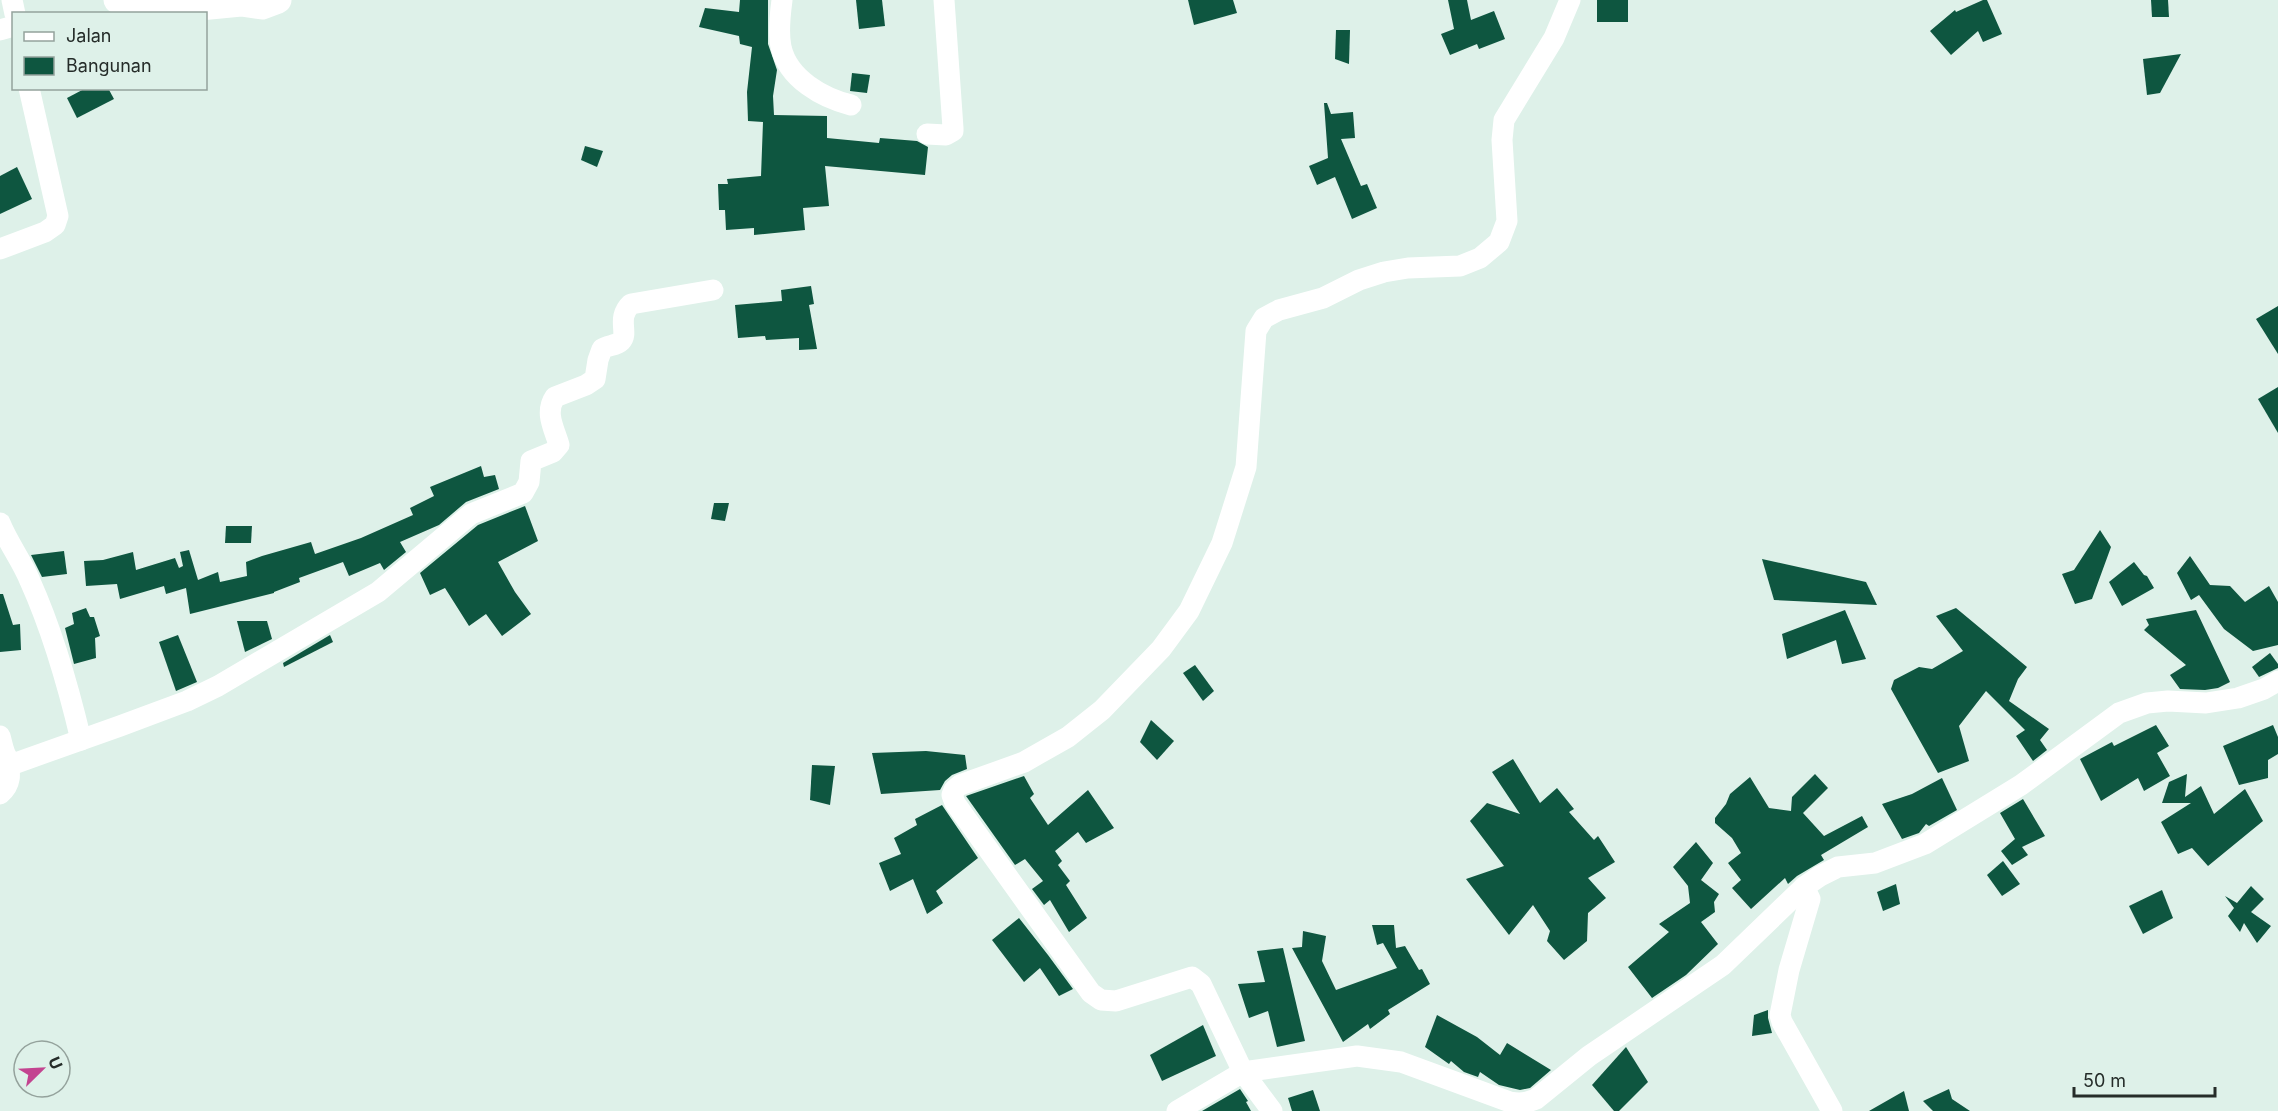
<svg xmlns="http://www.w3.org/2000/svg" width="2278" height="1111" viewBox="0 0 2278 1111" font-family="Inter,sans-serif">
  <rect width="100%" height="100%" fill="#def1e9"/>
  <g fill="#0e5640">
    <polygon points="740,0 768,0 768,44 777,70 773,96 774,115 827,116 827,138 879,143 880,138 917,141 928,147 925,175 825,166 829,206 803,208 805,230 754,235 754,228 726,230 725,210 719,210 718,184 728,184 727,179 761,176 763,122 748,121 747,92 752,47 740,44 739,36 699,27 705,8 739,12"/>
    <polygon points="856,0 882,0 885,26 859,29"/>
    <polygon points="1188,0 1233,0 1237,13 1194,25"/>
    <polygon points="1448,0 1467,0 1471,20 1494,11 1505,39 1479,49 1477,44 1450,55 1441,34 1454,29"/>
    <rect x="1597" y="0" width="31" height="22"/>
    <polygon points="1983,0 1987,0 2002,34 1983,42 1978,31 1951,55 1930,31 1955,10 1956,12"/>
    <polygon points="2151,0 2168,0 2169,17 2152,17"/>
    <polygon points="1336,30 1350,30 1349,64 1335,59"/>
    <polygon points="2181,54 2160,93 2147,95 2143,59"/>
    <polygon points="852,73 870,75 867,93 850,91"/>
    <polygon points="86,88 108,88 114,99 77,118 67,98"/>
    <polygon points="1324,103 1327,103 1331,114 1353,112 1355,138 1341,139 1361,186 1367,184 1377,208 1352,219 1335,177 1317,185 1309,166 1328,158"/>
    <polygon points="585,146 603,151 597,167 581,160"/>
    <polygon points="17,167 32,199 0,214 0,176"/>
    <polygon points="811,286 814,304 809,305 817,349 799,350 799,338 766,340 765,336 738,338 735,305 782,301 781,290"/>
    <polygon points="2278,306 2278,354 2256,319"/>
    <polygon points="2278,387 2278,433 2258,399"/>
    <polygon points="481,466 484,477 495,475 499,489 466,502 439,525 400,542 406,552 384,570 380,563 349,576 343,562 299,578 300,582 274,592 274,593 190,614 186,588 166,594 164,586 120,599 117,584 86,586 84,561 103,560 133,552 136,570 175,558 179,568 183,566 180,552 189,550 198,580 218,572 220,582 247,576 246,562 262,556 311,542 315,554 361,538 413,515 410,508 434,496 430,487"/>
    <polygon points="714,503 729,503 725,521 711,519"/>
    <polygon points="525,506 538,541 498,562 515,592 531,614 502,636 486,614 469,626 445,588 430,595 420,573 478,525"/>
    <polygon points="226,526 252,526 251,543 225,543"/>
    <polygon points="2100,530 2111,547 2092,599 2075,604 2062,574 2074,570"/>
    <polygon points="64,551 67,574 42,577 31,555"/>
    <polygon points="2190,556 2210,585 2230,586 2245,602 2269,586 2278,602 2278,645 2253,651 2224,629 2199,595 2191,600 2177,573"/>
    <polygon points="1762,559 1866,582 1877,605 1774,600"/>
    <polygon points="2134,562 2144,575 2147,576 2154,588 2122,606 2109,582"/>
    <polygon points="0,594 3,594 13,625 20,624 21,650 0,652"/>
    <polygon points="86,608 90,617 94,617 100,636 95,638 96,658 74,664 65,628 74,624 72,613"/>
    <polygon points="1956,608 2027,667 2018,679 2009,701 2049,729 2040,740 2047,750 2033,761 2016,736 2025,730 1986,691 1959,726 1969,761 1938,773 1891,689 1894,680 1919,667 1932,669 1963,651 1936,616"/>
    <polygon points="1845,610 1866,659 1842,664 1836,640 1787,659 1782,634"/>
    <polygon points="2196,610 2230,682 2218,688 2205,690 2180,689 2170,675 2186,665 2144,630 2149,625 2146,619"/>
    <polygon points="237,621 267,621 272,639 245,652"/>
    <polygon points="178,635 197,682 176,691 159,642"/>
    <polygon points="330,635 333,642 284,667 283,663"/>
    <polygon points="2270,653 2278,664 2278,668 2259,677 2252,667"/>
    <polygon points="1195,665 1214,691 1203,701 1183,673"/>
    <polygon points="1151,720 1174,741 1157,760 1140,742"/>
    <polygon points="2156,725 2169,746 2157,753 2170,776 2144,791 2138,778 2101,801 2080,759 2112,742 2114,746"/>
    <polygon points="2273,725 2278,737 2278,754 2268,760 2268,778 2239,785 2223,746"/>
    <polygon points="926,751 965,755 967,769 952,775 945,781 940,790 881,794 872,753"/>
    <polygon points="1513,759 1540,803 1557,788 1574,809 1569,812 1594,840 1598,836 1615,862 1588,878 1606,898 1588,913 1587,941 1564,960 1547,941 1550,931 1533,905 1509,935 1466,879 1504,866 1470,821 1487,803 1520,814 1492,772"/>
    <polygon points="812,765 835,766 830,805 810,800"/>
    <polygon points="1815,774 1828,788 1803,813 1824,836 1862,816 1868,827 1821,855 1824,860 1797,876 1788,884 1785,878 1751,909 1732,888 1741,880 1728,863 1741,853 1732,838 1715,823 1715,818 1726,804 1730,794 1750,777 1769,808 1791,811 1792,797"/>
    <polygon points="2187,774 2185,797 2201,786 2214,814 2245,789 2263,821 2208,866 2192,848 2178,854 2161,822 2191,803 2162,803 2169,782"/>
    <polygon points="1024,776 1034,794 1030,798 1048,825 1088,790 1114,828 1086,843 1078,832 1055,851 1062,861 1058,865 1070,881 1066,885 1087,918 1069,932 1050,900 1044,905 1032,889 1043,881 1025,859 1015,865 966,796"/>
    <polygon points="1942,778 1957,810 1929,826 1926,824 1919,833 1902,839 1882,804 1912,794"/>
    <polygon points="2023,799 2045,836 2022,847 2028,855 2012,865 2001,851 2015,839 2000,813"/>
    <polygon points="942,805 978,858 936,891 943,903 927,914 913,879 890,891 879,863 901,854 894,838 917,825 915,819"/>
    <polygon points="1696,842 1713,863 1701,880 1719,894 1714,902 1715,912 1701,922 1718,944 1686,975 1652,998 1628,967 1669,932 1659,924 1690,903 1688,886 1673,867"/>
    <polygon points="2003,861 2020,884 2002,896 1987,875"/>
    <polygon points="1896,884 1900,904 1883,911 1877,892"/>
    <polygon points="2251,886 2264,899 2251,912 2271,926 2257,943 2244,923 2240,932 2228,916 2234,908 2225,896 2237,903"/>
    <polygon points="2162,890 2173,918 2143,934 2129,906"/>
    <polygon points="1019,918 1048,955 1073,989 1059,996 1040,968 1024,982 992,940"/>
    <polygon points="1372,925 1394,925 1396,948 1405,946 1419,970 1422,969 1430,984 1388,1010 1390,1014 1370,1029 1368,1024 1343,1042 1292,948 1302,947 1303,931 1326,936 1322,961 1336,990 1397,968 1383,943 1377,945"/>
    <polygon points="1283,948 1305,1041 1277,1047 1268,1011 1249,1018 1238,984 1265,982 1257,951"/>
    <polygon points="1768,1010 1768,1018 1772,1033 1752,1036 1754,1015"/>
    <polygon points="1437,1015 1477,1037 1500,1055 1507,1043 1551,1070 1530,1088 1520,1090 1499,1085 1480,1072 1478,1077 1464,1072 1451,1061 1449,1064 1425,1047"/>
    <polygon points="1203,1025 1216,1056 1162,1081 1150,1055"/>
    <polygon points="1626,1047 1648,1082 1619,1111 1614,1111 1592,1085"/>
    <polygon points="1240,1089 1248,1101 1246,1102 1251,1111 1202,1111"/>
    <polygon points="1949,1089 1952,1099 1970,1111 1933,1111 1923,1101"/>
    <polygon points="1313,1090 1320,1111 1292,1111 1288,1098"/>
    <polygon points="1904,1091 1909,1111 1869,1111"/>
  </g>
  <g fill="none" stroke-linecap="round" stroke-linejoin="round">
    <g stroke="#fff" stroke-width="21">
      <polyline points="12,0 15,14"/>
      <path d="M782,0C780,15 778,33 781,47C788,79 823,98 851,105"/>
      <polyline points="0,30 14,26"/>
      <polyline points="927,134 946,135 953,131 953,128 944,0"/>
      <polyline points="0,249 45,232 55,225 58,216 29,88"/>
      <path d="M0,523C8,543 22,561 30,581C53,632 68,685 81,740"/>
      <path d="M0,736C3,746 4,762 16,763L120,726L187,701L218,686L378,592L471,514L523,493L529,482L531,461L553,452L559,445C555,430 544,413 555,397L586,385L595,379L598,360L602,349C608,345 616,346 621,341C629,333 616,318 631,304L713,290"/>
      <path d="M0,794C12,784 10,773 8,759"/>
      <polyline points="1804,887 1810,899 1789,970 1780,1015 1782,1022 1832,1111"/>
      <path d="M1177,1111L1243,1072L1357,1056L1401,1062L1510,1102C1520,1104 1526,1103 1536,1099L1589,1056L1723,965L1804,887L1820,876L1838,867L1875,863L1925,844L2021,785L2119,713L2147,703L2168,701L2206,703L2238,698L2264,689L2278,681"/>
      <polyline points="1272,1111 1243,1072 1201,984 1192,977 1116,1001 1101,1000 1091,993 955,803 952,795 954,790 960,785 1024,762 1068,737 1102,710 1161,649 1189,611 1222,543 1246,467 1256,331 1264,318 1279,310 1323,298 1359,280 1384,272 1408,268 1460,266 1480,258 1499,242 1507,221 1502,140 1504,120 1554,38 1570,0"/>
    </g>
    <polyline stroke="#fff" stroke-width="27" points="117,0 179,9 241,3 262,6 278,0"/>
  </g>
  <rect x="12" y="12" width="195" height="78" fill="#def1e9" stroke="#94a29c" stroke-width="1.5"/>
  <rect x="24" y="32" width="30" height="9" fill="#ffffff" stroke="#94a29c" stroke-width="1.5"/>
  <text x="66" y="42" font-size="18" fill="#252c29">Jalan</text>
  <rect x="24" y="57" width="30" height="18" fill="#0e5640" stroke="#94a29c" stroke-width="1.5"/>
  <text x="66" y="72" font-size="18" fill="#252c29">Bangunan</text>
  <g transform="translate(42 1069) rotate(66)"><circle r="28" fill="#def1e9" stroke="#94a29c" stroke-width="1.5"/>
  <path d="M0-4.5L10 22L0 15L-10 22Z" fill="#c34490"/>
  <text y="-9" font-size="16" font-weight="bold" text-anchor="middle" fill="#252c29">U</text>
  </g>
  <path d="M2074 1087v9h141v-9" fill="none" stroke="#252c29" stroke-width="3"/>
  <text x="2083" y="1087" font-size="18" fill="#252c29" stroke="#def1e9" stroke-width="4.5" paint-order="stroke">50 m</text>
</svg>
